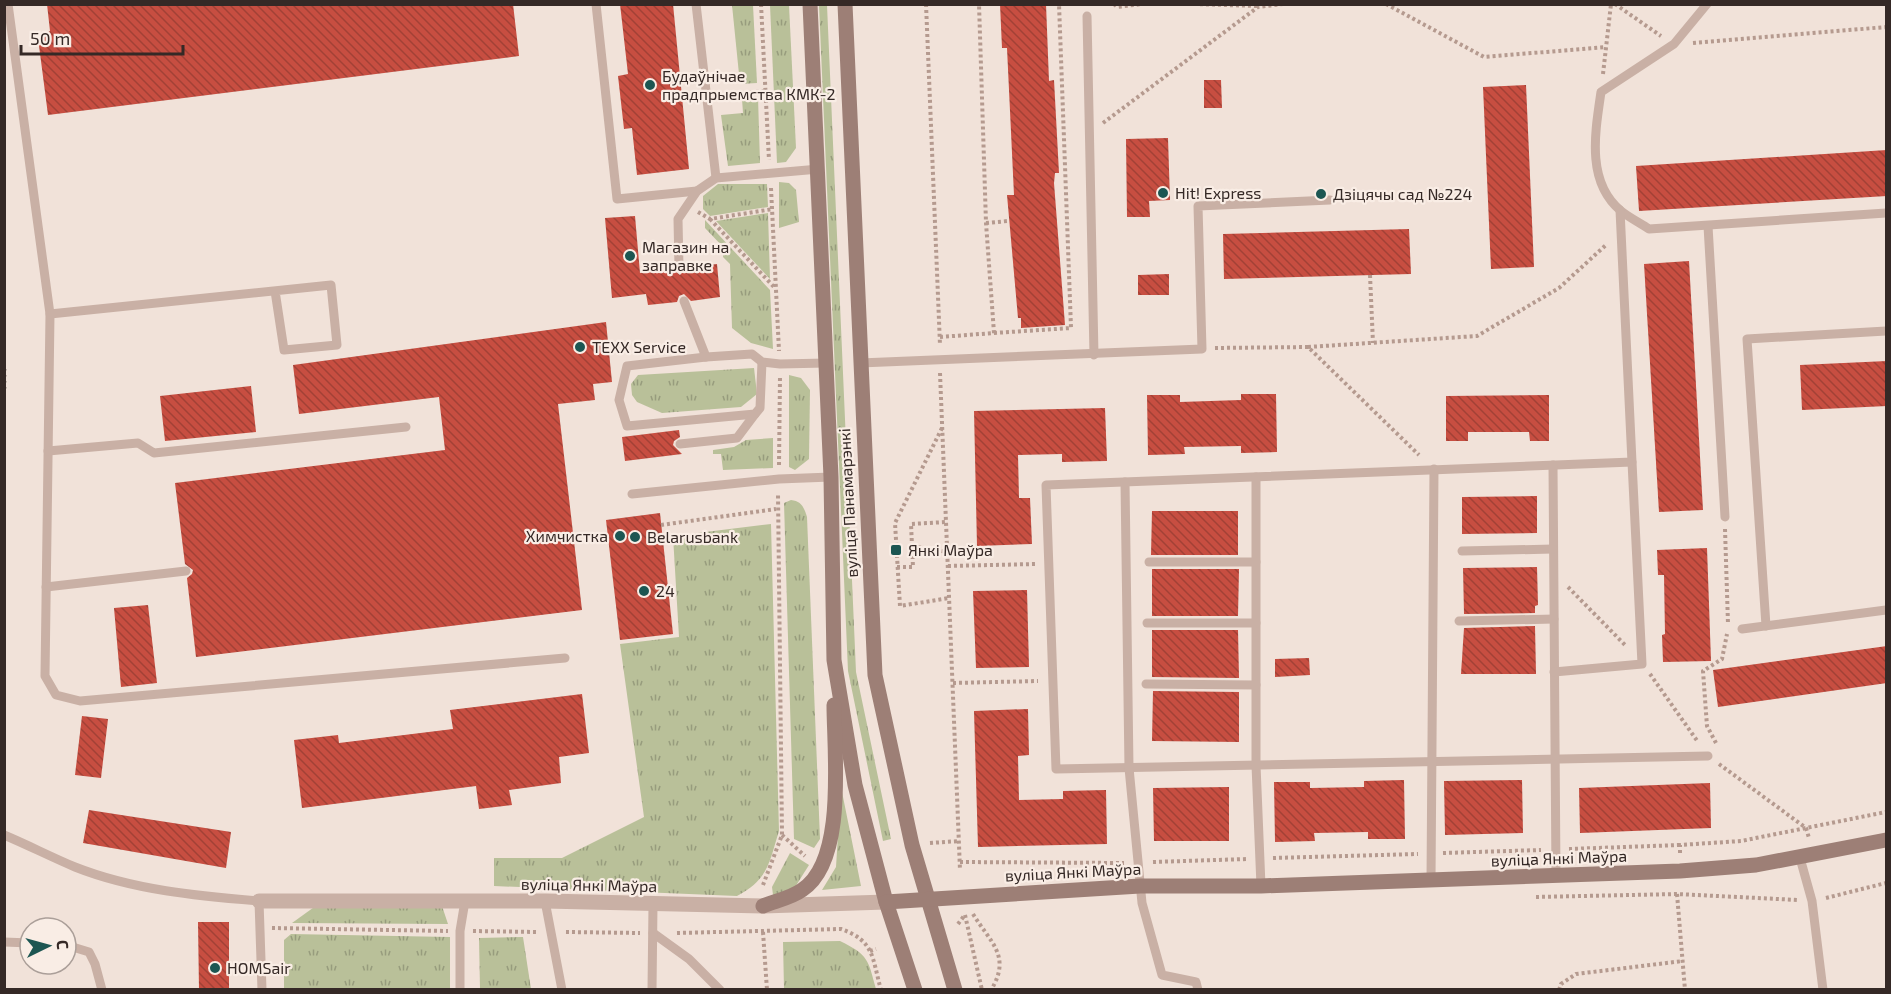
<svg xmlns="http://www.w3.org/2000/svg" width="1891" height="994" viewBox="0 0 1891 994" font-family="'Exo 2',sans-serif">
  <defs>
    <pattern id="grass-tufts" width="24" height="20" patternUnits="userSpaceOnUse" patternTransform="scale(1.5)"><rect width="24" height="20" fill="#b9c099"/><path d="M3 7l-1-3M5 7V3M7 7l1-3M15 17l-1-3M17 17v-4M19 17l1-3" fill="none" stroke="#979c7d"/></pattern>
    <pattern id="building-back-hatch" width="6" height="6" patternUnits="userSpaceOnUse" patternTransform="scale(1.5)"><rect width="6" height="6" fill="#c74e41"/><path d="M-1 5l2 2M0 0l6 6M5-1l2 2" fill="none" stroke="#a24136"/></pattern>
  </defs>
  <rect width="100%" height="100%" fill="#f1e2d9"/>
  <g fill="url(#grass-tufts)">
    <polygon points="732,5 753,5 757,83 740,84"/>
    <polygon points="770,5 789,5 796,148 786,162 777,163"/>
    <polygon points="819,5 827,5 856,672 891,839 883,841 848,671"/>
    <polygon points="758,97 760,163 728,166 721,115 743,113 742,99"/>
    <polygon points="779,182 789,183 796,190 799,222 779,228"/>
    <polygon points="718,184 767,184 768,207 710,216 703,209 703,196"/>
    <polygon points="768,213 770,279 716,221"/>
    <polygon points="705,220 770,290 773,349 751,343 732,328 730,264 723,257 724,248 705,228"/>
    <polygon points="754,368 757,394 741,407 662,413 637,402 632,395 631,384 638,375"/>
    <polygon points="789,375 801,378 810,390 809,459 795,470 789,467"/>
    <polygon points="773,438 773,468 723,470 721,454 713,454 713,450 734,447 746,440"/>
    <path d="M791,500C801,501 804,507 807,517L820,839L814,848L794,839L784,503Z"/>
    <path d="M771,524L779,831C769,863 768,880 737,896L494,886V858H562L644,817L620,644L679,637L673,536Z"/>
    <polygon points="841,787 861,886 822,890 836,867"/>
    <polygon points="790,853 809,865 792,892 773,895 772,887"/>
    <polygon points="317,905 442,906 448,924 292,923"/>
    <polygon points="291,934 450,937 450,989 284,989 284,940"/>
    <polygon points="523,937 531,989 480,989 479,938"/>
    <path d="M840,941C869,955 868,960 876,989H784L783,942Z"/>
  </g>
  <g fill="url(#building-back-hatch)">
    <polygon points="47,4 513,4 519,56 48,115 38,38 50,31"/>
    <polygon points="620,4 673,4 689,169 637,175 632,128 624,129 618,76 628,74"/>
    <polygon points="1000,4 1046,4 1049,81 1054,80 1059,173 1055,173 1054,183 1065,325 1021,328 1021,318 1018,318 1007,195 1014,195 1007,48 1002,48"/>
    <polygon points="1204,80 1221,80 1222,108 1204,108"/>
    <polygon points="1526,85 1534,267 1491,269 1483,87"/>
    <polygon points="1168,138 1170,200 1149,201 1150,217 1127,217 1126,139"/>
    <polygon points="1887,150 1887,196 1639,211 1636,166"/>
    <polygon points="635,216 640,273 672,269 680,275 686,268 717,264 720,297 691,301 684,294 679,296 677,302 648,305 646,294 612,298 605,218"/>
    <polygon points="1409,229 1411,274 1224,279 1223,234"/>
    <polygon points="1689,261 1703,510 1659,512 1644,264"/>
    <polygon points="1169,274 1169,295 1138,295 1138,275"/>
    <polygon points="606,322 612,382 593,384 595,400 558,404 582,610 196,657 187,578 192,574 193,570 185,564 175,483 445,450 439,397 299,414 293,365"/>
    <polygon points="1887,361 1887,406 1802,410 1800,365"/>
    <polygon points="251,386 256,432 165,441 160,396"/>
    <polygon points="1241,394 1276,394 1277,452 1241,453 1241,446 1184,447 1185,454 1148,455 1147,395 1180,395 1180,402 1241,400"/>
    <polygon points="1549,395 1549,441 1530,441 1529,432 1468,432 1468,441 1446,441 1446,396"/>
    <polygon points="1105,408 1107,461 1062,462 1062,454 1018,455 1019,498 1030,498 1032,544 977,546 974,411"/>
    <polygon points="679,430 680,437 674,441 673,445 682,454 625,461 622,437"/>
    <polygon points="1537,496 1537,533 1462,534 1462,497"/>
    <polygon points="1152,511 1238,511 1238,555 1151,555"/>
    <polygon points="660,513 673,634 620,640 606,520"/>
    <polygon points="1707,548 1711,661 1663,662 1662,635 1665,634 1664,575 1658,575 1657,550"/>
    <polygon points="1537,567 1538,605 1535,606 1535,613 1464,614 1463,568"/>
    <polygon points="1152,569 1239,569 1238,616 1152,616"/>
    <polygon points="1027,590 1029,667 976,668 973,591"/>
    <polygon points="148,605 157,683 121,687 114,608"/>
    <polygon points="1535,626 1536,674 1461,674 1464,628"/>
    <polygon points="1152,630 1238,630 1239,678 1152,677"/>
    <polygon points="1887,646 1887,683 1718,707 1713,670"/>
    <polygon points="1309,658 1310,675 1275,677 1275,659"/>
    <polygon points="1153,691 1239,692 1239,742 1152,741"/>
    <polygon points="582,694 589,753 559,757 561,783 509,790 512,805 479,809 476,786 302,808 294,740 338,735 339,743 453,729 450,710"/>
    <polygon points="1028,709 1029,755 1018,756 1019,800 1063,799 1063,791 1106,790 1107,844 978,847 974,711"/>
    <polygon points="82,716 108,719 101,778 75,775"/>
    <polygon points="1404,780 1405,839 1368,839 1368,832 1314,833 1315,841 1275,842 1274,782 1310,782 1310,788 1364,787 1364,781"/>
    <polygon points="1522,780 1523,833 1445,835 1444,781"/>
    <polygon points="1710,783 1711,828 1580,833 1579,788"/>
    <polygon points="1229,787 1229,841 1154,841 1153,788"/>
    <polygon points="89,810 231,832 226,868 83,843"/>
    <polygon points="198,922 229,922 229,990 199,990"/>
  </g>
  <g fill="none" stroke-linecap="round" stroke-linejoin="round">
    <g stroke="#b59a8f" stroke-width="4" stroke-dasharray="3 3" stroke-linecap="butt">
      <polyline points="761,4 769,160"/>
      <polyline points="926,4 940,345"/>
      <polyline points="1114,4 1117,7 1142,4"/>
      <polyline points="1194,4 1257,6"/>
      <polyline points="1386,4 1484,57 1606,47"/>
      <polyline points="1615,4 1661,36"/>
      <polyline points="1693,43 1886,27"/>
      <polyline points="1603,74 1611,4"/>
      <polyline points="720,96 766,91"/>
      <polyline points="674,100 694,98"/>
      <polyline points="1103,123 1258,7 1283,4"/>
      <polyline points="771,188 779,351"/>
      <polyline points="698,212 710,219 773,209"/>
      <polyline points="710,219 775,288"/>
      <polyline points="986,223 1008,221"/>
      <polyline points="1370,275 1373,343"/>
      <polyline points="994,333 1071,328 1059,4"/>
      <polyline points="940,337 994,333 986,223 979,4"/>
      <polyline points="1308,347 1477,336 1559,288 1607,244"/>
      <polyline points="1215,348 1308,347 1419,455"/>
      <polyline points="940,373 960,870"/>
      <polyline points="942,428 895,523 900,606 949,598"/>
      <polyline points="779,465 780,377"/>
      <polyline points="661,525 776,509"/>
      <polyline points="1725,529 1728,624"/>
      <polyline points="912,546 948,552"/>
      <polyline points="948,566 1036,564"/>
      <polyline points="897,567 913,567 911,524 946,522"/>
      <polyline points="1568,587 1626,646"/>
      <polyline points="1650,674 1698,742"/>
      <polyline points="953,683 1038,681"/>
      <polyline points="1716,743 1707,726 1703,671 1722,659 1727,634"/>
      <polyline points="1719,764 1806,828 1809,838"/>
      <polyline points="782,835 805,856"/>
      <polyline points="930,843 960,841"/>
      <polyline points="1569,849 1680,845"/>
      <polyline points="1443,853 1541,850"/>
      <polyline points="1680,853 1680,845 1741,841 1886,812"/>
      <polyline points="1273,858 1418,854"/>
      <polyline points="960,862 1124,863"/>
      <polyline points="1153,862 1247,859"/>
      <polyline points="763,885 782,835 778,494"/>
      <polyline points="1677,894 1685,990"/>
      <polyline points="1536,897 1677,894 1798,900"/>
      <polyline points="1826,898 1886,883"/>
      <path d="M973,914C990,942 1012,956 991,990"/>
      <polyline points="965,915 982,990"/>
      <polyline points="958,924 964,916"/>
      <polyline points="272,928 448,931"/>
      <polyline points="473,931 538,932"/>
      <polyline points="566,932 640,933"/>
      <polyline points="763,932 767,990"/>
      <path d="M677,933L841,929C875,941 872,958 881,990"/>
      <polyline points="870,951 876,949"/>
      <polyline points="1559,990 1561,984 1576,974 1683,961"/>
    </g>
    <g stroke="#c9b0a5" stroke-width="9">
      <polyline points="8,4 50,314 45,676 56,695 80,701 565,658"/>
      <polyline points="596,4 617,199 697,191"/>
      <polyline points="696,4 716,178"/>
      <path d="M1707,4L1674,44L1601,92C1595,133 1586,182 1621,211C1630,218 1640,223 1649,229L1886,213"/>
      <polyline points="1087,16 1094,355"/>
      <polyline points="1620,210 1632,462 1046,485 1056,769 1708,756"/>
      <polyline points="1708,226 1725,517"/>
      <polyline points="679,268 678,219 697,191 716,178 819,169"/>
      <polyline points="684,301 706,357 752,354 762,362 780,364 826,363"/>
      <polyline points="50,314 331,285 337,345 284,350 275,291"/>
      <polyline points="706,357 627,366 619,400 627,426 755,414 760,408 762,362"/>
      <polyline points="860,363 1202,349 1198,206 1330,200"/>
      <polyline points="680,444 737,438 755,414"/>
      <polyline points="48,451 138,443 154,453 406,427"/>
      <polyline points="1553,465 1556,876"/>
      <polyline points="1256,477 1256,765 1261,886"/>
      <polyline points="1125,482 1129,768 1142,903 1162,975 1196,982 1198,990"/>
      <polyline points="632,494 779,479 831,477"/>
      <polyline points="1462,551 1553,549"/>
      <polyline points="1149,562 1256,562"/>
      <polyline points="46,587 186,571"/>
      <polyline points="1459,621 1554,619"/>
      <polyline points="1147,623 1256,623"/>
      <polyline points="1766,626 1747,339 1886,331"/>
      <polyline points="1742,629 1886,610"/>
      <polyline points="1554,672 1642,664 1632,462"/>
      <polyline points="1146,684 1256,685"/>
      <path d="M4,835C28,845 51,857 75,867C133,890 198,896 259,901L262,990"/>
      <polyline points="1800,858 1812,901 1823,990"/>
      <polyline points="1431,881 1434,469"/>
      <polyline points="545,901 562,990"/>
      <polyline points="653,933 689,959 720,990"/>
      <polyline points="4,942 30,943"/>
      <polyline points="66,945 89,952 95,964 102,990"/>
      <polyline points="460,990 460,931 465,901"/>
      <polyline points="652,990 653,905"/>
    </g>
    <polyline stroke="#c9b0a5" stroke-width="15" points="259,901 545,901 763,906 886,902"/>
    <g stroke="#9d7f76" stroke-width="15">
      <polyline points="810,4 831,477 834,660 855,785 886,902 915,990"/>
      <polyline points="845,4 875,675 912,845 955,990"/>
      <polyline points="886,902 1140,886 1261,886 1680,871 1756,865 1886,840"/>
      <path d="M763,906C775,901 791,898 802,890C847,861 834,752 834,705"/>
    </g>
    <polyline stroke="#352926" stroke-width="4.5" stroke-dasharray="1.5 4.5" stroke-linecap="butt" points="4,369 4,393"/>
  </g>
  <g fill="#1c5652" stroke="#f9ede5" stroke-width="2">
    <circle cx="650" cy="85" r="6"/>
    <circle cx="1163" cy="193" r="6"/>
    <circle cx="1321" cy="194" r="6"/>
    <circle cx="630" cy="256" r="6"/>
    <circle cx="580" cy="347" r="6"/>
    <circle cx="620" cy="536" r="6"/>
    <circle cx="635" cy="537" r="6"/>
    <rect x="890" y="544" width="12" height="12" rx="3"/>
    <circle cx="644" cy="591" r="6"/>
    <circle cx="215" cy="968" r="6"/>
  </g>
  <g text-anchor="middle" stroke-width="4.5" stroke-linejoin="round" paint-order="stroke">
    <g font-size="16" fill="#352926" stroke="#f9ede5" text-anchor="start">
      <text x="662" y="82">Будаўнічае<tspan x="662" dy="18">прадпрыемства КМК-2</tspan></text>
      <text x="1175" y="199">Hit! Express</text>
      <text x="1333" y="200">Дзіцячы сад №224</text>
      <text x="642" y="253">Магазин на<tspan x="642" dy="18">заправке</tspan></text>
      <text x="592" y="353">TEXX Service</text>
      <text x="608" y="542" text-anchor="end">Химчистка</text>
      <text x="647" y="543">Belarusbank</text>
      <text x="908" y="556">Янкі Маўра</text>
      <text x="656" y="597">24</text>
      <text x="227" y="974">HOMSair</text>
    </g>
    <g font-size="16" fill="#352926" stroke="#f9ede5">
      <text transform="translate(848 503) rotate(-93)" y="6">вуліца Панамарэнкі</text>
      <text transform="translate(1559 858) rotate(-2)" y="6">вуліца Янкі Маўра</text>
      <text transform="translate(1073 872) rotate(-3)" y="6">вуліца Янкі Маўра</text>
      <text transform="translate(589 885) rotate(1)" y="6">вуліца Янкі Маўра</text>
    </g>
  </g>
  <rect width="1891" height="994" fill="none" stroke="#352926" stroke-width="12"/>
  <g transform="translate(48 946) rotate(85)"><circle r="28" fill="#f9ede5" stroke="#ab9f99" stroke-width="1.5"/>
  <path d="M0-4.5L10 22L0 15L-10 22Z" fill="#1c5652"/>
  <text y="-9" font-size="16" font-weight="bold" text-anchor="middle" fill="#352926">С</text>
  </g>
  <path d="M21 45v9h162v-9" fill="none" stroke="#352926" stroke-width="3"/>
  <text x="30" y="45" font-size="18" fill="#352926" stroke="#f9ede5" stroke-width="4.5" paint-order="stroke">50 m</text>
</svg>
